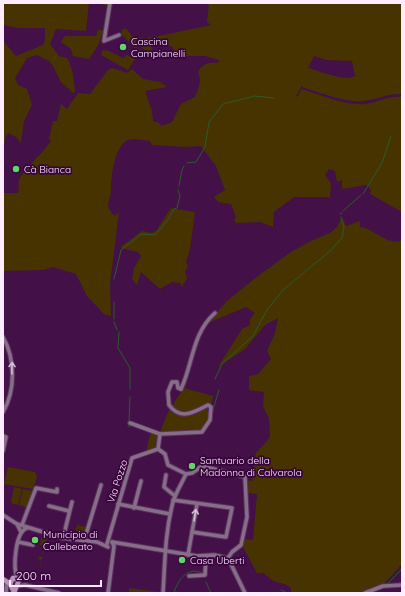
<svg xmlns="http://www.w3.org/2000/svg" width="405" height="596" viewBox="0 0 405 596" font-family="Quicksand,sans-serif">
  <rect width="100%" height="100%" fill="#431147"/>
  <g fill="#463300" fill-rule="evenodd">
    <path d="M3,3H89L86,31L56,29L50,44L59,56L67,58C73,69 74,79 75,92L73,93L61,82L53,66L49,61L37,55L27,58L15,78L18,85L27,89L32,105L24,121L21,143L16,137L8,133L5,138L3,155ZM4,25L18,28H45V41L43,45L16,56L4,42Z"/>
    <path d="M103,3H109C105,24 103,42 89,59L73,56L71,49L61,42L65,36H96L98,30H104L108,5H103Z"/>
    <path d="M209,3H402V94C387,93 376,100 363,101C346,103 318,92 302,87L301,85V88L296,96L297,97L302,89C321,95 346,106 366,104C378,102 389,95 402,97V212L370,194L371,191L369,187L366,185L342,189V180L337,182L335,171L329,169L325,175L331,183L330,197H294L274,212L273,227L260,222L236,223L234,220L236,217L231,204L218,202L214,197L225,190L216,166L201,146L186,147L152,145L150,141C144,140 135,138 128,140C114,146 111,178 111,191C111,196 108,201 108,206C109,210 112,213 115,216L119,212L110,284L111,316L104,314L87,296L76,274L53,267L43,270L3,271V193H18C19,188 18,182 20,178C25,167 43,154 51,141L49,139L53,121H57L61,104L67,109L78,93L90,94L108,70L112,68L127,73L132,69L143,79L160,82L167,87L145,91L152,111L153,121L159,123L162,126L172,122L181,104L195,97C199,88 202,80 198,72C203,63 209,62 218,63L219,60L205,56H175L173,47L153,39L152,50L148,52L139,46L135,48L121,34L122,30L126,28L132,36L145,38L154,37L211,25L207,22ZM314,56L327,60L352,61L355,76C344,82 320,71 308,68Z"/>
    <polygon points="103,50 109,51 123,58 127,55 135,59 128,70 101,55"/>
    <polygon points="171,208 195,212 190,249 186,262 188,266 185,272 187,278 182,287 180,283 172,282 160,289 141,272 137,285 132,279 134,268 141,256 138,252 121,248 122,246 142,231 151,233 156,231"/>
    <path d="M342,217L346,226L360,221V227C372,227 388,247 402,240V564L383,585L363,593H291V588C281,580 276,586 264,573H257L243,547L244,539L253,540L257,494L247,493L246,480L252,481L256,453L268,440L270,436L269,419L263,406L264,392L249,390V376L258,374L271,359L267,351L275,333L278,318L265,325L245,349L218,367L242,329L250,325V319L255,313L246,307L208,323L227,301L258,276L291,252L311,241L330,233L337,227Z"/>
    <polygon points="184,388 213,396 207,424 201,432 163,435 160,432 169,410"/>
    <polygon points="150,433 159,436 157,446 146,453"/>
    <polygon points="8,467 35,472 37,477 33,489 4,484"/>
    <polygon points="14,487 22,489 18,505 11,503"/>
    <polygon points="23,489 33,491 28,508 19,505"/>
    <polygon points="77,525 86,527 83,539 74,538"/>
    <polygon points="42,534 47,536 39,572 41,560 38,559 39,557 42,557 44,546 40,545"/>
    <polygon points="129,588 159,592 159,593 129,593"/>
  </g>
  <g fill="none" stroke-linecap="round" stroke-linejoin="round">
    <g stroke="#295c2b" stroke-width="1">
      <polyline points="187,163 196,162 205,147 209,122 223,104 255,96 274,98"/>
      <polyline points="179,186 182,170 184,166"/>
      <polyline points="363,194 382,163 391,136"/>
      <polyline points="343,211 361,195"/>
      <polyline points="340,214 342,213"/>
      <polyline points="114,279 121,250 141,234 155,235 167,221 174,209 177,208 180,196 178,190"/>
      <polyline points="114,319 114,302"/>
      <polyline points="114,322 117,330"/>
      <polyline points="119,332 118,348 130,368 130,389"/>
      <polyline points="215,379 222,364 253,336 267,310 283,290 330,251 342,238 344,227 341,217"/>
      <polyline points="212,413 219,390"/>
      <polyline points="129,422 130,397"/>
      <polyline points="129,427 129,425"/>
      <polyline points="206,582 211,593"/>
      <polyline points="387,584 402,569"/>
      <polyline points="281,590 287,593"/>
      <path d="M174,593C178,579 188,566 203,573"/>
    </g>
    <g stroke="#5d3061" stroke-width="5.5">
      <g id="street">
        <polyline points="110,3 104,41 119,35"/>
        <path d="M3,337C15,358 16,390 3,412"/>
        <path d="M181,389C193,364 192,333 215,313"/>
        <path d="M130,423L160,434L202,432L210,420L211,407L208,405C194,412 181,421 169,405L168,392L172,382H177L178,388L181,389"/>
        <polyline points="3,436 6,437 3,451"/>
        <polyline points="158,449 165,454 168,465 186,474"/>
        <polyline points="166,475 164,487 175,496"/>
        <polyline points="173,500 232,508 226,537 192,532"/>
        <polyline points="118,504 170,514"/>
        <polyline points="49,506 69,511"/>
        <polyline points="134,508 141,481"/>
        <polyline points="3,515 17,524 21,532"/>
        <polyline points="17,524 63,538 97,542 108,547"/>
        <polyline points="22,525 36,488 57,492 57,489"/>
        <polyline points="63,538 72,502"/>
        <polyline points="84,541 101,485"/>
        <polyline points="18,542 33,545"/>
        <polyline points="112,542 197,556 214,555 228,558 245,593"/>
        <polyline points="107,544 132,458 158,449 160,434"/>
        <polyline points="188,555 197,504"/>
        <polyline points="189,576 205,575 206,556"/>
        <path d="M17,578C13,567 15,532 27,528"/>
        <polyline points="17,586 25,585 59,593"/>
        <polyline points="6,593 7,581"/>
        <polyline points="108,593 114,546 112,542"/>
        <path d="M163,593C165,562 165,532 173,502C176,492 182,483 186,474L192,473L202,466L245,477L247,517L241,545L232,552L228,558"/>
        <polyline points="365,593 383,586 402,585"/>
      </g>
    </g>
    <g stroke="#5d3061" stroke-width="6">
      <g id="secondary">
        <polyline points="3,579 10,584 14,592"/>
        <polyline points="10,584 13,578 19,580 14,593"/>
      </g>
    </g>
    <use href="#street" stroke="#866e88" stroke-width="3.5"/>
    <use href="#secondary" stroke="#bb94bd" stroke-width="4.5"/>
  </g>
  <defs><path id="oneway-shaft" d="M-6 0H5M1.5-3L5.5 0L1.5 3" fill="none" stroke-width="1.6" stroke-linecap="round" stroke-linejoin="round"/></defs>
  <g stroke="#d4c0d5">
    <use href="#oneway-shaft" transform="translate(12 368) rotate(-88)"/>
    <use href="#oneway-shaft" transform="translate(195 515) rotate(-81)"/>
  </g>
  <g fill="#63d469" stroke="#38043c" stroke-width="1.5">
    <circle cx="123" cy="47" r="4"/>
    <circle cx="16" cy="169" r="4"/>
    <circle cx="192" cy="466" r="4"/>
    <circle cx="35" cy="540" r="4"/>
    <circle cx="182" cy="560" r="4"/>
  </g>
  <g text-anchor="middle" stroke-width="3.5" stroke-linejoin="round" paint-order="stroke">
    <g font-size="10" fill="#feecff" stroke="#38043c" text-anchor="start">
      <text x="131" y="45">Cascina<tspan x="131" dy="12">Campianelli</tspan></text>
      <text x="24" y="173">Cà Bianca</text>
      <text x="200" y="464">Santuario della<tspan x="200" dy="12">Madonna di Calvarola</tspan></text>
      <text x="43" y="538">Municipio di<tspan x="43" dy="12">Collebeato</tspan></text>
      <text x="190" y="564">Casa Uberti</text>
    </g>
    <g font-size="10" fill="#feecff" stroke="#38043c">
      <text transform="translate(117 481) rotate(-72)" y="4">Via Pozzo</text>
    </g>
  </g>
  <rect width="405" height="596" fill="none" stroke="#feecff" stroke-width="8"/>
  <path d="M10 580v6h91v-6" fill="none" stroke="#feecff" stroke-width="2"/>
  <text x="16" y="580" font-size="12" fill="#feecff" stroke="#38043c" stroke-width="3" paint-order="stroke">200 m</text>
</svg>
